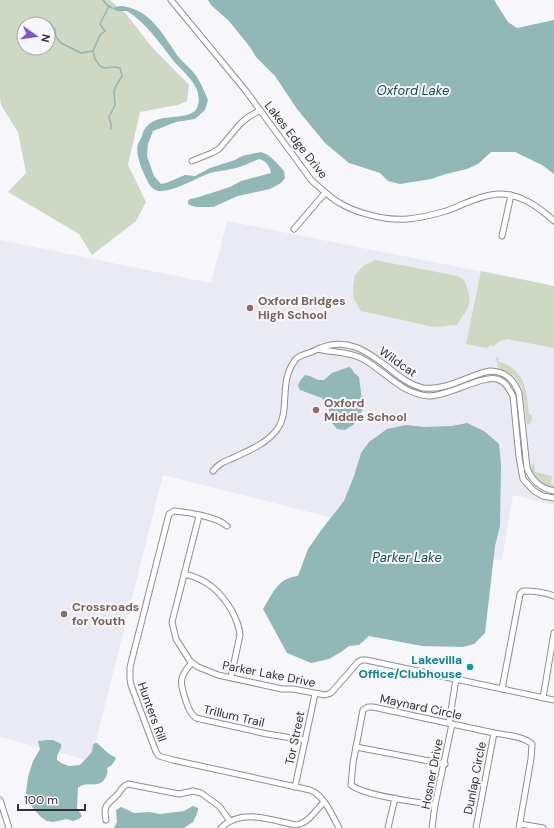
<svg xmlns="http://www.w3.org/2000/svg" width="554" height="828" viewBox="0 0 554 828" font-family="'DM Sans',sans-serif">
  <rect width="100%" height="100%" fill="#f7f7fb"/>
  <polygon fill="#eaeaf5" points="227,221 554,286 554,505 513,495 502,561 163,475 91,761 0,737 0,240 211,283"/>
  <g fill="#ced8c3" fill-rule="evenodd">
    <path d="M0,0H110L127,15L151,46L189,85L187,101L178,105L140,112L128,165L146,202L136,221L92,255L79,234L8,192L26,173L18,132L1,105L0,98ZM24,24H48V48H24Z"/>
    <path d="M375,260L457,276L464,280C474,303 470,305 457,325L434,327L361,311L354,299L353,287L355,275L363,266Z"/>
    <polygon points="481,271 554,286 554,348 507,339 500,341 493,346 491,345 487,348 466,344"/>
    <path d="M498,357H499L498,361C526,370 526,389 529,414L532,415V420L529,425L527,424L522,388L514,376L498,367L496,358Z"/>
    <path d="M534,462L535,472L552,476L551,484L554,485V488C541,485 533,480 531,466Z"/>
  </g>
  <g fill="#91b7b7">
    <polygon points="208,0 494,0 508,22 517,28 554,20 554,174 542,165 515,152 491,152 478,164 467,169 446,174 431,179 400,184 388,181 380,173 349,163 325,143 297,109 275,76 256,57 250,47 229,21 211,5"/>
    <path d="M120,6C148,8 161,31 175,52C179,59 188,66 194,73C200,80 204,91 208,100L205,110L195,119L176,122L153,131L148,144L147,156L154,176L161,184L166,183L185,175L195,176L210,168L235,160L242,156L261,152L268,155L276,162L284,171L285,178L281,183L270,189L238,196L213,207H197L192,206L188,204V201L190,199L199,197L230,187L241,181L271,173C271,167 265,160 259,159C251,162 240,168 231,169C224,171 217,171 210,173C196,178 177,190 162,191C156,192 150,187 148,182C143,172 135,156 138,144C139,141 141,139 142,136C150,106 193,126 198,105C203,85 182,72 172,59C159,42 146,23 127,11H117L112,8Z"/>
    <polygon points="349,367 352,369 354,373 359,377 363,408 358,420 353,425 345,430 337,429 332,423 329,410 322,398 300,390 298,386 300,381 305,375 310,376 318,380 324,380 332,373"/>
    <path d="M467,423L484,431L499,444L501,465L500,526L495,546L485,633L474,644L463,647L422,646L369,636L359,645L349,646L341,652L329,659L311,663L287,653L263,609C273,593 278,578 298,576L308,549L322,529L344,501L354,476L361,453L369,442L387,429L406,425L424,427L452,426Z"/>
    <path d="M47,740H53L61,744C62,750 56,754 57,760L61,763L69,766L80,765L92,752L93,745L95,743H97L108,753L116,758L112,765L107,768C108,772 107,774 106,777C98,791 87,779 78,788L77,808L82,816L79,819L73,821L67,819L53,822L47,821L41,817L32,807L26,793L28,777L33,761L40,749L38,741Z"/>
    <polygon points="193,806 198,808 198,811 193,822 184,828 114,828 117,822 116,810 121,807 134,813 149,812 160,814 184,811"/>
  </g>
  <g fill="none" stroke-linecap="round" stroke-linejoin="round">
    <g stroke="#91b7b7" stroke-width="1.5">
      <polyline points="103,0 107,5 112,8"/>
      <polyline points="109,6 100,24 105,31 100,35 93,51 95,59 100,66 105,68 115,67 120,68 122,76 116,86 114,91 115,105 109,117 111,124 111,129"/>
      <polyline points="50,23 55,30 56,37 61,43 81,53 93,51"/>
    </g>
    <g stroke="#8e8e91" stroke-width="7">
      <g id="minor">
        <path d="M171,0L246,91L312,181C321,188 328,196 338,202C355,213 387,221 408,219C419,218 436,214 446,211C463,205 480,195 498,194C520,193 539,207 554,221"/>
        <polyline points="192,161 212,153 219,149 240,124 247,118 260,110"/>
        <polyline points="294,229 325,193"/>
        <polyline points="502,236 511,195"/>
        <path d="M318,349C333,353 348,351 363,359C385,371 401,394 429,396C449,396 482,375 497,379C505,381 509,389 513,396L519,457L523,479L534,491L543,496L554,498"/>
        <path d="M213,471C220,462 225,462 235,457C250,450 265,444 276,431C292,411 277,382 296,359C300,354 312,353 318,349C346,336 367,351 389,368C400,377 410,385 423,388C447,391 468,375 490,371C506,371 514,380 519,393L527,468C532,481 540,488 554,491"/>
        <polyline points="199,516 172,622 176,639 190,661 198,667 218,675 282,689 293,689 325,695 331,693 358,662 362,660 366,660 554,700"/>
        <path d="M227,526C217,517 188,512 174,511L169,514L130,667V679L131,685L156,752L159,756L173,760L310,790C324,795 332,815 339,828"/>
        <path d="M184,574C207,579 220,591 232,611C236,619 239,625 240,635L231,677"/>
        <path d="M192,663C178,677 180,684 186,701C188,708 191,714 196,718L267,734L305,740"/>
        <path d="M502,689L520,594L523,591C533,591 545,592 554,596"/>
        <polyline points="543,698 554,633"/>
        <polyline points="449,723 456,679"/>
        <polyline points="356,747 445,764"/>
        <polyline points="295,787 315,694"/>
        <polyline points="0,800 9,828"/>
        <path d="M435,805C416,802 365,796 351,785L353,763L363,710L368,707H373L494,733"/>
        <path d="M106,820C103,805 107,805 117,795C121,791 122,786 128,784L179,794L193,791L201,793L219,806L230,821"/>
        <polyline points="520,824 543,828"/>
        <path d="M221,828C241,808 272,820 295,825C308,824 315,811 324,802"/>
        <polyline points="388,828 395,798"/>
        <polyline points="432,828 435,805 452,724"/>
        <path d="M476,828L494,733C505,735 523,736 532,744L531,759L519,828"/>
      </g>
    </g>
    <use href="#minor" stroke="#fff" stroke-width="5"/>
  </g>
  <g fill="#8d6e63" stroke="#f7f7fb" stroke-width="1.5">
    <circle cx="250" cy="308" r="4"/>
    <circle cx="316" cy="410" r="4"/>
    <circle cx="64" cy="614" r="4"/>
  </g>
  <circle fill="#0f9aa8" stroke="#f7f7fb" stroke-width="1.5" cx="470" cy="667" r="4"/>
  <g text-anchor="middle" stroke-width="4" stroke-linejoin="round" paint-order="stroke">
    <g font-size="12" fill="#313132" stroke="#f7f7fb">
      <text transform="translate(296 140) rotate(52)" y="4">Lakes Edge Drive</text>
      <text transform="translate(398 362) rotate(35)" y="4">Wildcat</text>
      <text transform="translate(269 674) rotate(11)" y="4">Parker Lake Drive</text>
      <text transform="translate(421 707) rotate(12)" y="4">Maynard Circle</text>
      <text transform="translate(152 712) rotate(70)" y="4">Hunters Rill</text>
      <text transform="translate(234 716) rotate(13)" y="4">Trillum Trail</text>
      <text transform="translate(295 738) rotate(-78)" y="4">Tor Street</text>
      <text transform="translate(432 774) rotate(-79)" y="4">Hosner Drive</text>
      <text transform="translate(475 778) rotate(-79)" y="4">Dunlap Circle</text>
    </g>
    <g font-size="12" font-weight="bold" fill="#785e54" stroke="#f7f7fb" text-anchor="start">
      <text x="258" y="305">Oxford Bridges<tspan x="258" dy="14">High School</tspan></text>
      <text x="324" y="407">Oxford<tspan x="324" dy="14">Middle School</tspan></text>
      <text x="72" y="611">Crossroads<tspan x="72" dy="14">for Youth</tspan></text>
    </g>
    <g font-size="12" font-weight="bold" fill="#0d838f" stroke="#f7f7fb" text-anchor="end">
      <text x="462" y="664">Lakevilla<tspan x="462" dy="14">Office/Clubhouse</tspan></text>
    </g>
    <g font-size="13" font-style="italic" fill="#104a4a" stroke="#f7f7fb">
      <text x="413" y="95">Oxford Lake</text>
      <text x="407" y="562">Parker Lake</text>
    </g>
  </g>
  <g transform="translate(36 36) rotate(103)"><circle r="19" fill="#f7f7fb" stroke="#a8a8ab"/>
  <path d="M0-3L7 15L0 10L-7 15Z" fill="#7b58d2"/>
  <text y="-6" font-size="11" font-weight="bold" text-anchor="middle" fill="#313132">N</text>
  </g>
  <path d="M18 804v6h67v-6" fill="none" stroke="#313132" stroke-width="2"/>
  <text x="24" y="804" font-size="12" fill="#313132" stroke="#f7f7fb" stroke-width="3" paint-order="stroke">100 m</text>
</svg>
